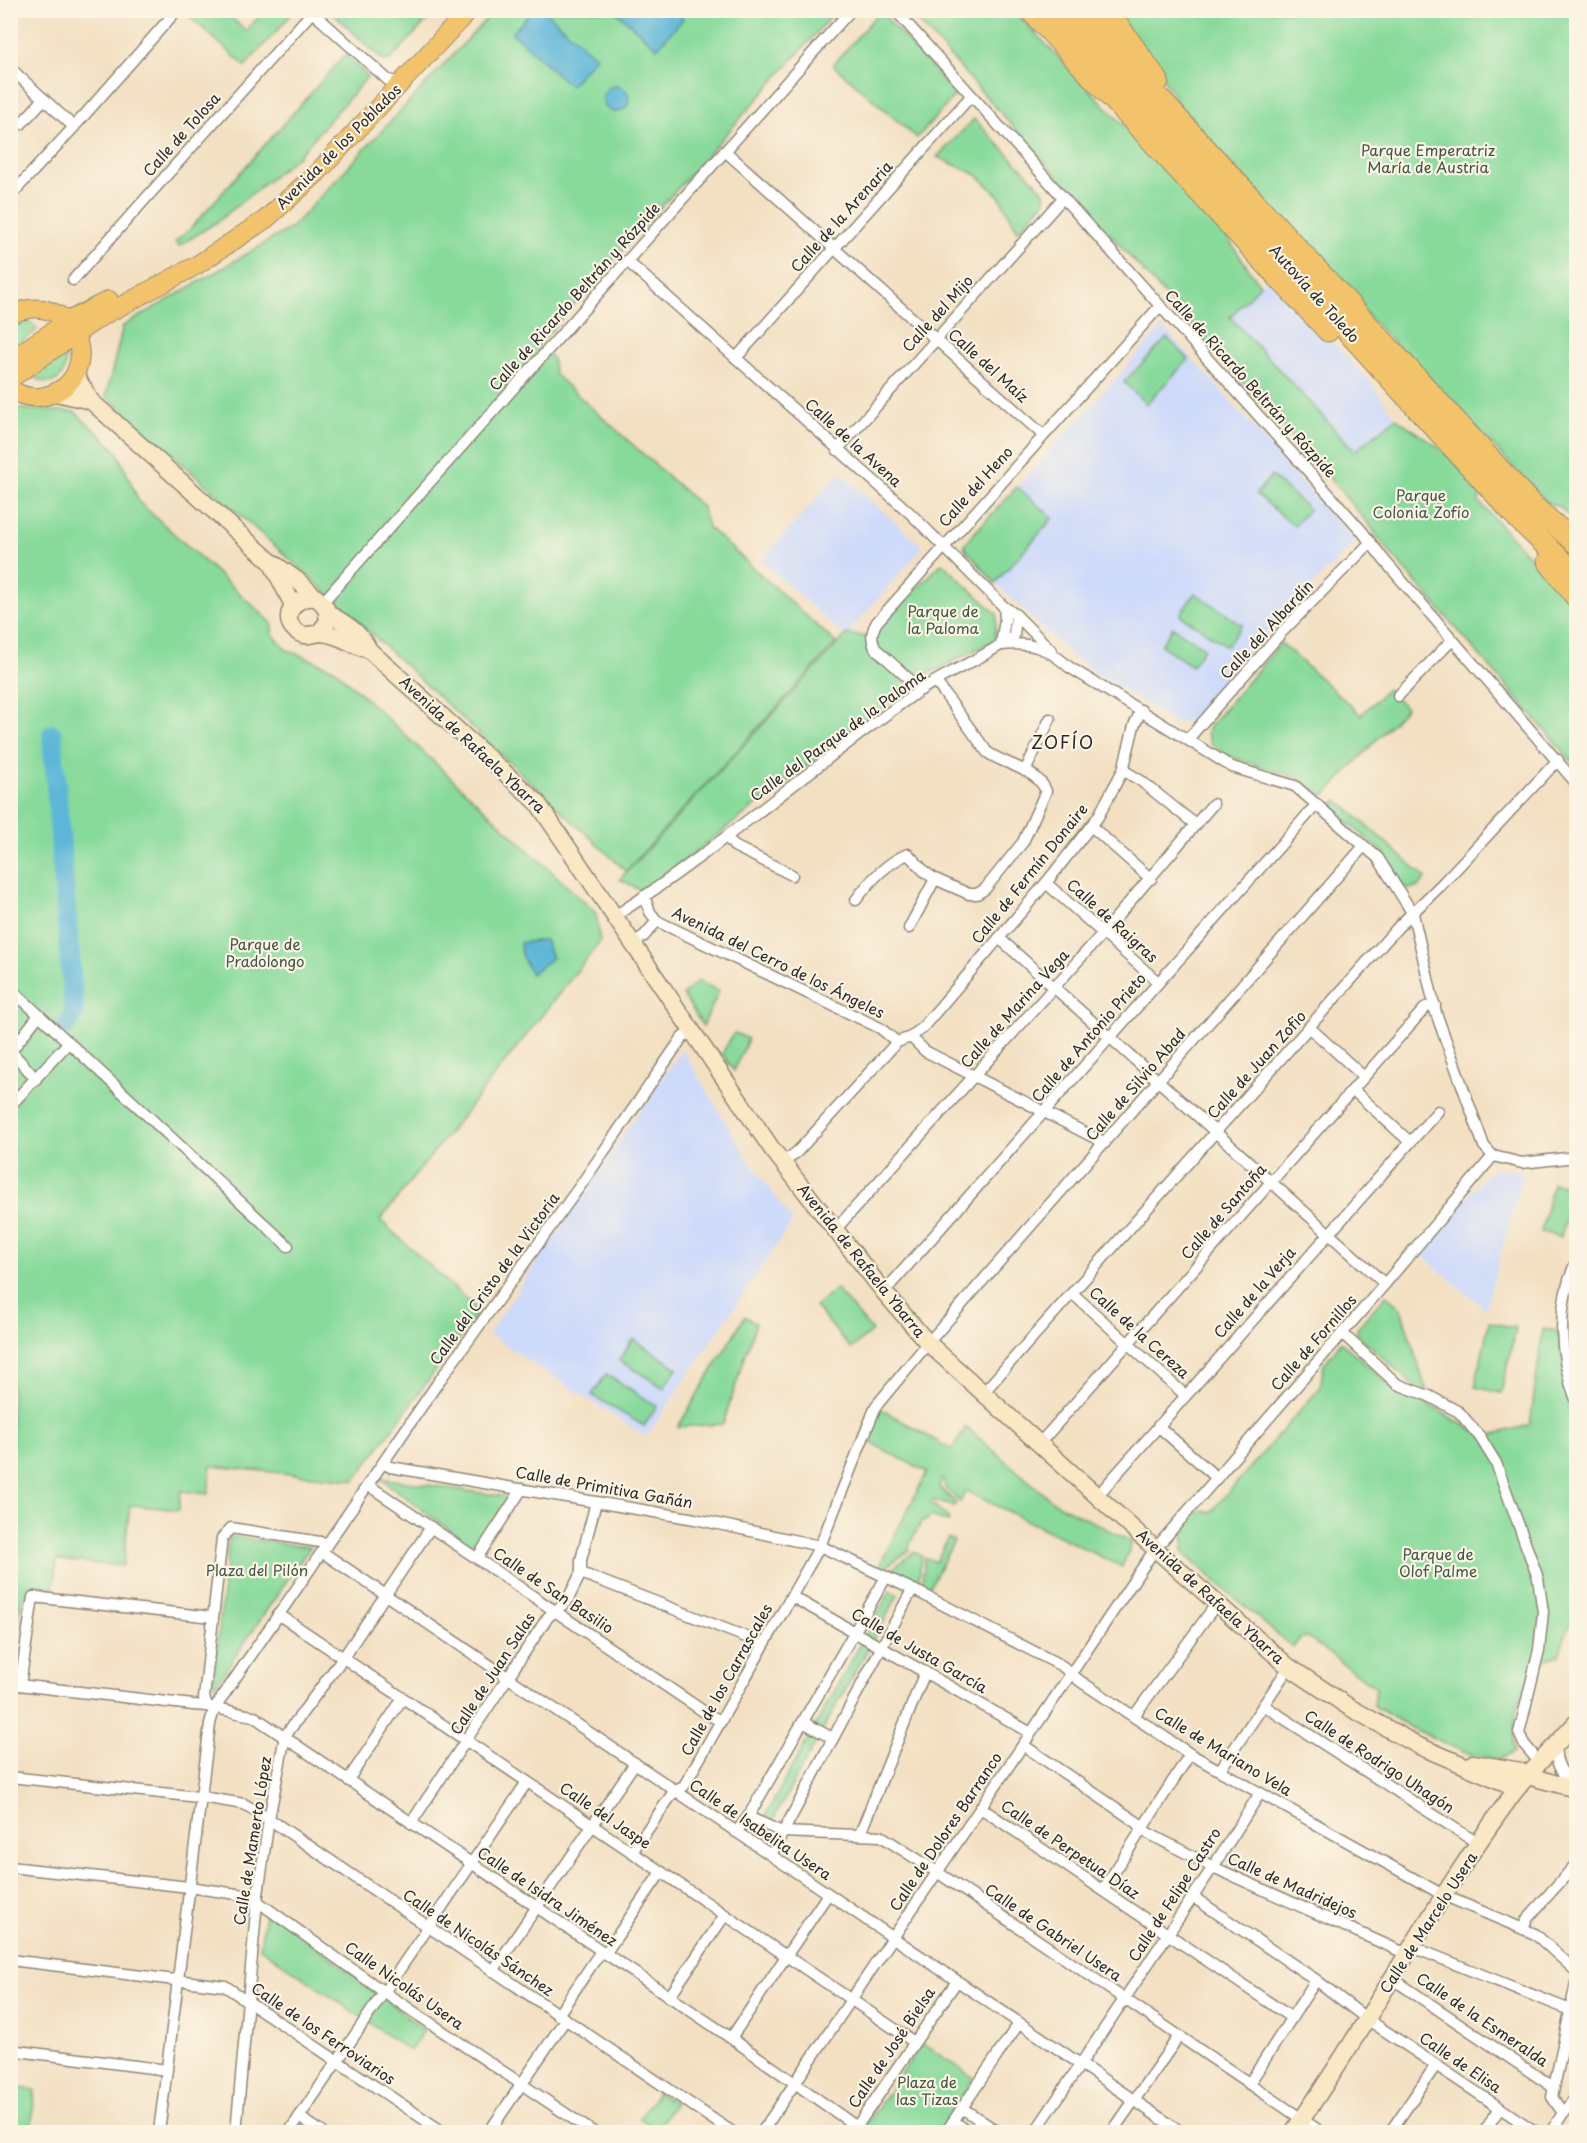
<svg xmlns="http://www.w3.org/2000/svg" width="1587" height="2143" viewBox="0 0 1587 2143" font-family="'Playpen Sans',sans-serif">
  <rect width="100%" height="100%" fill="#fcf5e5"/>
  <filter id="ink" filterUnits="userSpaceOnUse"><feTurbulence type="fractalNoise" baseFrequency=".0167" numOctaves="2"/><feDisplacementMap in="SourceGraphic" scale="12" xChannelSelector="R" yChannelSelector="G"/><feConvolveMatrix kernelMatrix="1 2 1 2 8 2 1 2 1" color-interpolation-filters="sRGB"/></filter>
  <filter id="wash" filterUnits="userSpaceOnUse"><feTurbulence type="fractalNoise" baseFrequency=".008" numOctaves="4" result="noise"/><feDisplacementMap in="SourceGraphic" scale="24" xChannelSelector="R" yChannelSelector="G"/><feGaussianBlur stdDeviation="1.35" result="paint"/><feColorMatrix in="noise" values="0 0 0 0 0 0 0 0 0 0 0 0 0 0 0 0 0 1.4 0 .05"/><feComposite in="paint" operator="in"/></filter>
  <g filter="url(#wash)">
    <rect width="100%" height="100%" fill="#f3e0c3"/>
    <g fill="#cedafa">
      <polygon points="1269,274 1371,383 1396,418 1355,451 1230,317"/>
      <polygon points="1163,326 1355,542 1274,625 1190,720 1176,724 1075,659 995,583 1053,518 1017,487"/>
      <polygon points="840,473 923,547 845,636 761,561"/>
      <polygon points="682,1049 749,1161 793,1221 646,1437 488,1334"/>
      <polygon points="1500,1169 1524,1171 1485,1309 1419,1253 1489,1172"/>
    </g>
    <g fill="#88da9b" stroke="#5a8263" stroke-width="1.5">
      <polygon points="192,10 225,11 225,12 246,31 264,11 287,11 291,15 245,66 188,15"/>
      <polygon points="332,10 436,10 436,11 390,60 384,61 331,12"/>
      <polygon points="494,11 836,11 538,345 553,359 554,374 702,507 708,527 836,643 626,871 320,586 106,396 123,326 291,228"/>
      <polygon points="880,11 956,94 917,138 833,65"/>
      <polygon points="909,11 1014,11 1190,194 1228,239 1260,285 1230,317 1355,451 1396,418 1444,451 1481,491 1479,502 1576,607 1576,766 1388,550 1370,526 1331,480"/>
      <polygon points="1114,11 1576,11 1576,522 1558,506 1549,504 1382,331 1181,108 1151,59"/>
      <polygon points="345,55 368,76 299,155 217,222 179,246 175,242 190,229"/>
      <polygon points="974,119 1042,189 1045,196 1045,201 1018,231 999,196 977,175 937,157"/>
      <polygon points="26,320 34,325 37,329 35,332 11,349 10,327 17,321"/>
      <polygon points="1167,338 1189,359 1146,404 1124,382"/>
      <path d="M64,354C70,374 53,392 35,377L36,372Z"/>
      <path d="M11,408L75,412L117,451L139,502L272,623V633L285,649L334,669L596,913L600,942L380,1220L479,1311L355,1480L211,1466L208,1494L181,1491L179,1510L130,1505L123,1566L57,1560L53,1589C38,1587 28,1588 21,1603L12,1675Z"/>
      <polygon points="1271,476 1309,509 1294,526 1256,494"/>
      <polygon points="1017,487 1053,518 995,583 964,547 966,542"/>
      <polygon points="942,563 997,614 995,640 926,675 643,892 620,879 847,634 870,637"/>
      <polygon points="1195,593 1242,625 1227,646 1180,615"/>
      <polygon points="1173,627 1204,648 1192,666 1161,645"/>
      <polygon points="1281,643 1361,715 1387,689 1406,708 1326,794 1322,795 1297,778 1228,756 1211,744 1207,733 1209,727"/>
      <polygon points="1338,800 1426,878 1418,887 1408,889 1404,887 1385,854 1331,808 1334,803"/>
      <polygon points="698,981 719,991 703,1026 683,995"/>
      <polygon points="735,1033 748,1039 734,1071 722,1054 733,1034"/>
      <polygon points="1553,1183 1573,1188 1561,1237 1541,1232"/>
      <polygon points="836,1289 872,1331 851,1349 815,1306"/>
      <polygon points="1386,1295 1401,1309 1426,1389 1413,1385 1357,1334 1357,1328"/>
      <polygon points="745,1316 756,1323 723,1424 678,1427"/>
      <polygon points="1489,1322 1516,1328 1501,1393 1475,1387"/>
      <path d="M1543,1329L1558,1331L1569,1406L1576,1413V1622L1568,1628L1559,1655C1555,1657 1549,1658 1546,1660C1521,1676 1511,1726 1514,1752L1498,1760L1466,1753L1410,1727L1374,1706L1376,1688L1307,1637L1300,1638L1293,1648L1183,1553L1185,1522L1193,1511L1211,1512L1320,1388L1324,1364L1341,1342L1392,1387L1410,1394L1471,1429L1487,1436L1530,1425Z"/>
      <polygon points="633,1339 677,1368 664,1388 619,1360"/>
      <polygon points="606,1374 657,1406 644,1426 592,1395"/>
      <polygon points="876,1406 952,1450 966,1427 1052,1501 1132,1542 1122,1567 966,1491 960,1502 945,1488 944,1480 942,1479 939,1487 956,1503 954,1506 932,1500 931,1503 949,1519 948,1522 931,1516 926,1521 922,1520 908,1548 910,1550 884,1568 879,1566 927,1472 861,1438"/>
      <polygon points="380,1478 509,1497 475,1549"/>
      <polygon points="233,1537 310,1547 216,1684 213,1684 229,1539"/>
      <polygon points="948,1538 954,1541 929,1588 922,1585 925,1557 936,1562"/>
      <polygon points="914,1552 922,1556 918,1584 892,1569"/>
      <polygon points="890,1591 898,1595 772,1821 764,1818"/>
      <polygon points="266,1907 424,2030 410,2051 260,1948"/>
      <polygon points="922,2043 974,2078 939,2132 861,2132"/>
      <polygon points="11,2087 35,2090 31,2132 11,2132"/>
      <polygon points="658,2092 675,2103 657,2130 640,2118"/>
    </g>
    <g fill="#5bb6d8" stroke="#437082" stroke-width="1.5">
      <polygon points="532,11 545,11 596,57 570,86 512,33"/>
      <polygon points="615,11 674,11 683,19 657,48"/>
      <circle cx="616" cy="99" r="13"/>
      <polygon points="545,940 552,958 531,974 521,954 520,943"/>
    </g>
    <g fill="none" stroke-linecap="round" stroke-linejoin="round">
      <polyline stroke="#5bb6d8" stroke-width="20" points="52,734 74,1012 67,1025"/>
    </g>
  </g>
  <g filter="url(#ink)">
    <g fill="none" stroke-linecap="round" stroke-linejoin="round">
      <g stroke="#8f8677" stroke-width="13">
        <g id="street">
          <polyline points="310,10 388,80 402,83"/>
          <polyline points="895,10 1361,530 1384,560 1576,783"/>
          <polyline points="10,68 74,127"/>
          <polyline points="21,124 44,99"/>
          <polyline points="725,151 1043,435"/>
          <polyline points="10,196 74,127 177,10"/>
          <polyline points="627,261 911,514 1004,607 1016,615 1051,650"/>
          <polyline points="73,280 314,10"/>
          <polyline points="736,358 971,96"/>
          <polyline points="837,450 1062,199"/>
          <polyline points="322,603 851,10"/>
          <path d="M1001,645C1031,642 1047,647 1069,667L1232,767L1295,786L1378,858L1413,914L1436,1013L1484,1146L1493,1156"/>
          <polyline points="1001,645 1005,619 1004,607"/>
          <path d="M921,690L875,648C871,637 871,632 877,622L1160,306"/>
          <polyline points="1398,696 1452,640"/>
          <polyline points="1188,739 1282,632 1370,543"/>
          <polyline points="1123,770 1141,781 1196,825"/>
          <polyline points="1025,771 1050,719"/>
          <polyline points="1091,826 1151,879"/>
          <polyline points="727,837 734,846 792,875"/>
          <polyline points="1046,883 1158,982"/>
          <polyline points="644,896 650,912 657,921 880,1028 897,1042 911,1037 925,1051 1105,1143"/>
          <path d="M856,900C870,881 886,863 908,854L925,872L935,879L969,894H977L985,889L1023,842L1046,791C1038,769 1004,765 987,752L936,682"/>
          <path d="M615,916C721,847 816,763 919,691C949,671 984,658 1014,636L1016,615"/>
          <polyline points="909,928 935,879"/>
          <polyline points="999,938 1385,1284"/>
          <polyline points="633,943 644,936 657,921"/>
          <polyline points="10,988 288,1246"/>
          <polyline points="1310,1028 1364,1077"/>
          <polyline points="911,1037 923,1027 1046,883 1098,817 1123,770 1134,726 1141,710"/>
          <polyline points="36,1079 11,1051 39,1015"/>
          <polyline points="1353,1090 1410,1142"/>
          <polyline points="10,1106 69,1042"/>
          <polyline points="1493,1156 1522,1163 1576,1157"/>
          <polyline points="783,1163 798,1151 897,1042"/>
          <polyline points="835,1230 1103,933 1213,804"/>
          <path d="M1576,1262C1556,1305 1559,1356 1576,1400"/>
          <polyline points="884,1292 1317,804"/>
          <polyline points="1073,1294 1185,1395"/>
          <polyline points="1342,1333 1397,1384 1429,1396 1459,1412 1480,1437 1496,1463 1538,1578 1543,1612 1539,1650 1519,1733 1524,1744 1540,1763"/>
          <polyline points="983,1393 1399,926 1443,883 1558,760"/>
          <polyline points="1158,1426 1217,1478"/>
          <polyline points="1039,1444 1426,1007 1435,1005"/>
          <polyline points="383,1463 390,1467 402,1469 695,1519 820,1546 920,1593 1062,1666 1080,1681 1190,1754 1445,1896 1535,1934 1576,1971"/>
          <polyline points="368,1485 709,1715 721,1721"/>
          <polyline points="1097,1496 1438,1111"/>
          <polyline points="322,1552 1181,2132"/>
          <polyline points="477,1558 522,1489"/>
          <polyline points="581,1573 764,1644"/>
          <polyline points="791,1596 1031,1733"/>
          <polyline points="278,1614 914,2042"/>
          <path d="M10,1684L193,1705C212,1705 234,1713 253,1716L731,2038L857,2127"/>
          <polyline points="20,1685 33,1597 212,1617"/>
          <polyline points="207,1705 204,1698 222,1538 231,1528 320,1542 326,1546"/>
          <polyline points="1263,1705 1479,1844"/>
          <polyline points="1134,1716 1217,1603"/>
          <polyline points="803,1722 832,1738"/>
          <polyline points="1023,1745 1138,1823 1142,1830 1213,1867 1400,1951 1420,1950 1570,2010"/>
          <path d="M1556,1745C1553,1763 1564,1775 1575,1789"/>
          <polyline points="1220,1770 1289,1667"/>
          <polyline points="10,1777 208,1798 244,1804 269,1819 732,2132"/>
          <polyline points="348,1780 403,1698"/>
          <polyline points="981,1808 1292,2018"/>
          <polyline points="748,1817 782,1832 881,1836 937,1872 1321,2132"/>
          <polyline points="411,1823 548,1617 567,1601 581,1573 581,1560 596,1502"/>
          <polyline points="736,1832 748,1817 886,1577"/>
          <polyline points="860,1834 925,1672"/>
          <polyline points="632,1852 675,1790 684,1786 820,1546 876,1406 928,1343 1364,846"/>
          <polyline points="771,1855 912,1590"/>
          <polyline points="10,1867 189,1887 244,1895 257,1901 384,1992 593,2132"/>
          <polyline points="1103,1890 1190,1754"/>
          <polyline points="1193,1897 1316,1980 1367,2019 1536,2132"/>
          <polyline points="1523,1929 1527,1919 1576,1864"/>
          <polyline points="605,1954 661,1872"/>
          <polyline points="10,1960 225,1986 443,2132"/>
          <polyline points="493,1971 635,1763"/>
          <polyline points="1393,1979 1553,2087"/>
          <polyline points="669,1997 725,1915"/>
          <polyline points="558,2015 601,1951"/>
          <polyline points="731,2038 828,1894"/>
          <polyline points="10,2050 167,2070"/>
          <polyline points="1249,2084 1316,1980"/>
          <polyline points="962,2108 998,2132"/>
          <polyline points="1563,2113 1552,2097 1576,1983"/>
          <polyline points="299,2117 322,2132"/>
          <polyline points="954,2122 970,2132"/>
          <polyline points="159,2132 210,1724 214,1709 437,1384 580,1186 682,1038 691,1031"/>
          <polyline points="236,2132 257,1901 269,1819 285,1736 343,1658 431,1527"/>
          <polyline points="289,2132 527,1782"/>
          <polyline points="489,2132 565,2020"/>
          <polyline points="762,2132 1155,1549 1378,1292 1493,1156"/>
          <polyline points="853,2132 957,1981"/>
          <polyline points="946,2132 1019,2023"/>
          <polyline points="1035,2132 1213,1867 1260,1793"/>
          <polyline points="1112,2132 1179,2036"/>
          <polyline points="1390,2132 1436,2065"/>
          <polyline points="1484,2132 1500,2108"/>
          <polyline points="1551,2132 1563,2113 1576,2097"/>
        </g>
      </g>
      <g stroke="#8f8677" stroke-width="19">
        <g id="secondary">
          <polyline points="75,374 91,401 269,560 297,580 322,603 326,608 328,621 319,633"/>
          <polyline points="56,393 91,401"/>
          <polyline points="273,566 293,605"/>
          <path d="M315,598C293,595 278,621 299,633C307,638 314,633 322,633C341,635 349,644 366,649"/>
          <path d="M328,613C344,623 361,632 369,650L537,802L772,1149L884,1292L928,1343L1161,1554L1289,1667L1349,1707L1419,1746L1517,1788"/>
          <polyline points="1473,1763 1521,1771 1528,1776 1576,1789"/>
          <path d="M1293,2132C1371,2021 1434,1900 1515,1791C1534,1767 1556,1745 1576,1723"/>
        </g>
      </g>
      <g stroke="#8f8677" stroke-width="20">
        <g id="primary">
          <path d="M10,315C75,283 110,379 45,396C33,399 21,396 10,389"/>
          <polyline points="10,360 68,321 109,300"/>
          <polyline points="10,379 99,318 197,265 266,219 317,173 469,10"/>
        </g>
      </g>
      <g stroke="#8f8677" stroke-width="23">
        <g id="highway">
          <polyline points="1030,10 1328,331"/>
          <polyline points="1054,10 1520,521 1576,574"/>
          <polyline points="1078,10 1428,390 1532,505 1576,543"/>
          <polyline points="1107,10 1158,81"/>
          <polyline points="1548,561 1576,597"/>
        </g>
      </g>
      <use href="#street" stroke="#fff" stroke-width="10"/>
      <use href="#secondary" stroke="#fae7c3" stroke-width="16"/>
      <use href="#primary" stroke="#f2c36a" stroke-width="18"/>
      <use href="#highway" stroke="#f2c36a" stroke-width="21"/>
    </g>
  </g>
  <g text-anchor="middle" stroke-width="4.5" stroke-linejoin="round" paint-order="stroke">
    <g font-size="15" fill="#2b2b2b" stroke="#fcf5e5">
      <text transform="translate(182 135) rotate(-48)" y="5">Calle de Tolosa</text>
      <text transform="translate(339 147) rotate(-45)" y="5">Avenida de los Poblados</text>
      <text transform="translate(842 217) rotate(-48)" y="5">Calle de la Arenaria</text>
      <text transform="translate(1314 294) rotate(48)" y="5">Autovía de Toledo</text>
      <text transform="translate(575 297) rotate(-48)" y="5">Calle de Ricardo Beltrán y Rózpide</text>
      <text transform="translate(938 314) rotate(-48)" y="5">Calle del Mijo</text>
      <text transform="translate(988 366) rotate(42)" y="5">Calle del Maíz</text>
      <text transform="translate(1250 384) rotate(48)" y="5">Calle de Ricardo Beltrán y Rózpide</text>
      <text transform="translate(853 443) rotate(42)" y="5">Calle de la Avena</text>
      <text transform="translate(976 487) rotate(-48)" y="5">Calle del Heno</text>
      <text transform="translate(1267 630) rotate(-47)" y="5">Calle del Albardín</text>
      <text transform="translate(838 736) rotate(-36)" y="5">Calle del Parque de la Paloma</text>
      <text transform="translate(472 745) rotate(43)" y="5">Avenida de Rafaela Ybarra</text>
      <text transform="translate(1030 874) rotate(-51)" y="5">Calle de Fermín Donaire</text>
      <text transform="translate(1112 921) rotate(42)" y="5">Calle de Raigras</text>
      <text transform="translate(778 963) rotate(26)" y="5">Avenida del Cerro de los Ángeles</text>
      <text transform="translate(1015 1009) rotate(-48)" y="5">Calle de Marina Vega</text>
      <text transform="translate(1089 1038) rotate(-49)" y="5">Calle de Antonio Prieto</text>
      <text transform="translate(1257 1065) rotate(-48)" y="5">Calle de Juan Zofio</text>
      <text transform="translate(1136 1085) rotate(-49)" y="5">Calle de Silvio Abad</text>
      <text transform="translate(1224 1212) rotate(-49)" y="5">Calle de Santoña</text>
      <text transform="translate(861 1261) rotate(51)" y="5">Avenida de Rafaela Ybarra</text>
      <text transform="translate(495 1279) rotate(-54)" y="5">Calle del Cristo de la Victoria</text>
      <text transform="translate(1255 1293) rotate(-49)" y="5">Calle de la Verja</text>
      <text transform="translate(1139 1333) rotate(42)" y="5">Calle de la Cereza</text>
      <text transform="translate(1314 1343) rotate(-49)" y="5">Calle de Fornillos</text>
      <text transform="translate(604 1488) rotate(10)" y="5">Calle de Primitiva Gañán</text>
      <text transform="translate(553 1591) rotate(34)" y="5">Calle de San Basilio</text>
      <text transform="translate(1210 1597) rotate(42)" y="5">Avenida de Rafaela Ybarra</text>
      <text transform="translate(919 1651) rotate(30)" y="5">Calle de Justa García</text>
      <text transform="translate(493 1674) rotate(-57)" y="5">Calle de Juan Salas</text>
      <text transform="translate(727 1680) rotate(-61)" y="5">Calle de los Carrascales</text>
      <text transform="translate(1223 1752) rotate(31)" y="5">Calle de Mariano Vela</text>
      <text transform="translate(1379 1762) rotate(33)" y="5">Calle de Rodrigo Uhagón</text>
      <text transform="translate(605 1816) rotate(34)" y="5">Calle del Jaspe</text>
      <text transform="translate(760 1830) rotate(34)" y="5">Calle de Isabelita Usera</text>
      <text transform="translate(946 1832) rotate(-56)" y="5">Calle de Dolores Barranco</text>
      <text transform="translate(253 1841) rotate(-81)" y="5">Calle de Mamerto López</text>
      <text transform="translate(1070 1850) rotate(34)" y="5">Calle de Perpetua Díaz</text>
      <text transform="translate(1292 1886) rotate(24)" y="5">Calle de Madridejos</text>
      <text transform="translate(1175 1895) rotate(-57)" y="5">Calle de Felipe Castro</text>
      <text transform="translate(547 1897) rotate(34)" y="5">Calle de Isidra Jiménez</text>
      <text transform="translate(1429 1923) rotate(-57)" y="5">Calle de Marcelo Usera</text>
      <text transform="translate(1053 1933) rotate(34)" y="5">Calle de Gabriel Usera</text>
      <text transform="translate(478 1943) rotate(34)" y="5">Calle de Nicolás Sánchez</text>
      <text transform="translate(404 1986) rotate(35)" y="5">Calle Nicolás Usera</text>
      <text transform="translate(1482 2020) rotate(34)" y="5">Calle de la Esmeralda</text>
      <text transform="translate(323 2034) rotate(34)" y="5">Calle de los Ferroviarios</text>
      <text transform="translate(892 2048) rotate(-56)" y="5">Calle de José Bielsa</text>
      <text transform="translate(1460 2063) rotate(34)" y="5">Calle de Elisa</text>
    </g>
    <g font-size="15" fill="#425747" stroke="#fcf5e5">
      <text x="1428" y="156">Parque Emperatriz<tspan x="1428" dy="17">María de Austria</tspan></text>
      <text x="1421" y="501">Parque<tspan x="1421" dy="17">Colonia Zofío</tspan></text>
      <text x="943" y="617">Parque de<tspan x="943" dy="17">la Paloma</tspan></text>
      <text x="265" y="950">Parque de<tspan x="265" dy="17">Pradolongo</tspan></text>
      <text x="1438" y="1560">Parque de<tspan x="1438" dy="17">Olof Palme</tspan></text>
      <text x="257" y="1576">Plaza del Pilón</text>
      <text x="927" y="2088">Plaza de<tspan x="927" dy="17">las Tizas</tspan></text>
    </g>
    <g font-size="18" letter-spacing="1.5" fill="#2b2b2b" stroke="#fcf5e5">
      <text x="1063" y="749">ZOFÍO</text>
    </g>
  </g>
  <rect width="1587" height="2143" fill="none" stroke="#fcf5e5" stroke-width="36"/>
</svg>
